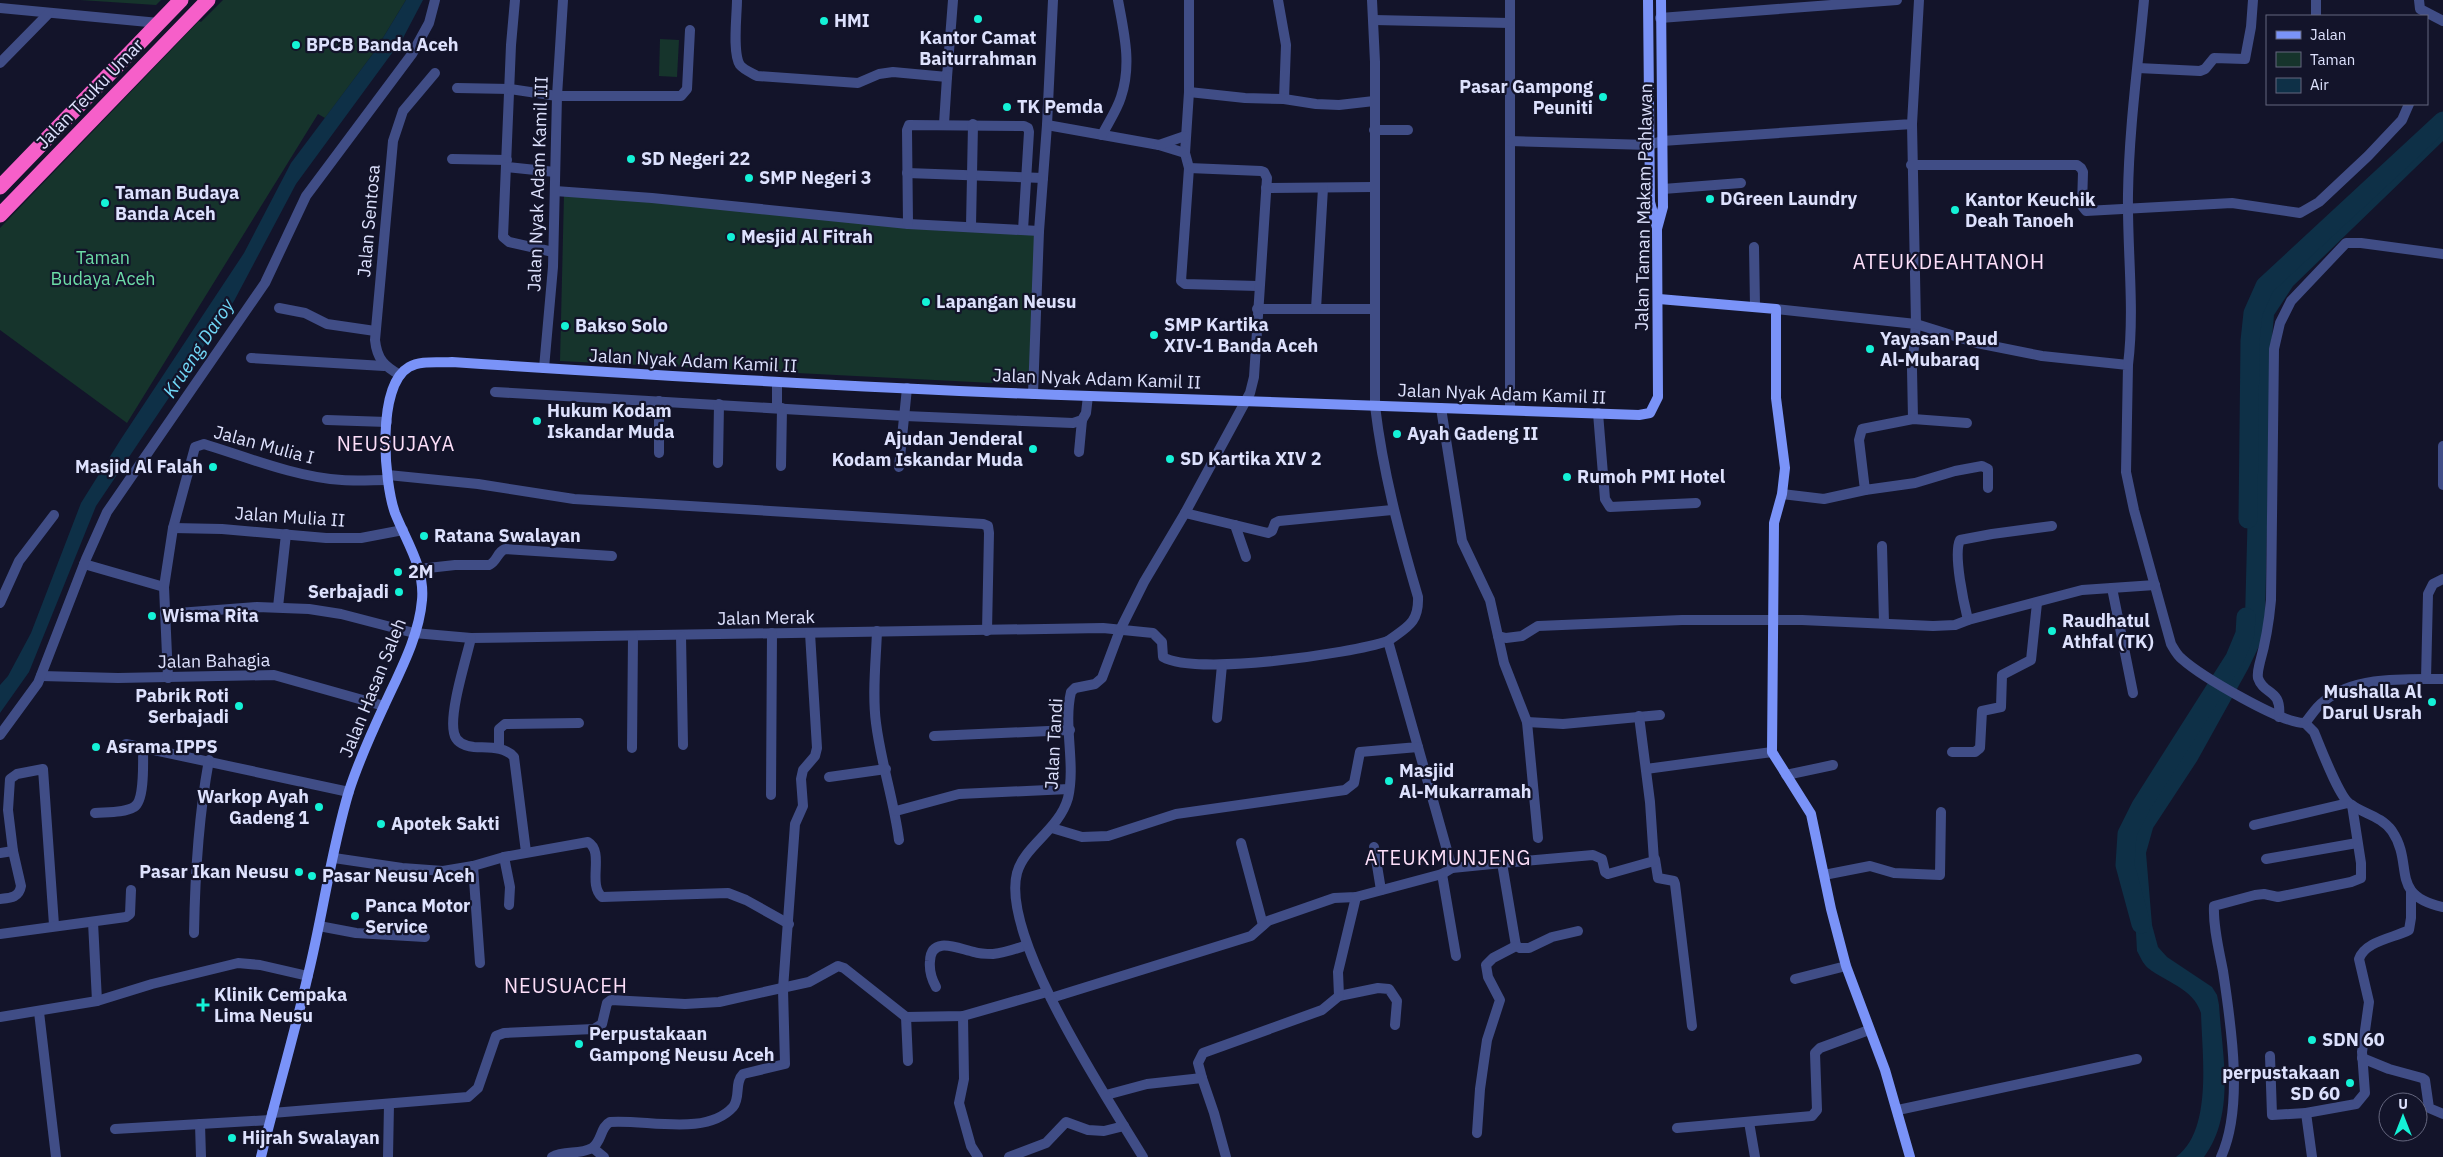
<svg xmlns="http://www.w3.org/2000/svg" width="2443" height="1157" viewBox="0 0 2443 1157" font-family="'IBM Plex Sans',sans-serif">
  <rect width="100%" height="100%" fill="#13142a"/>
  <g fill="#16342c">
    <polygon points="80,0 161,0 156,5"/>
    <polygon points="223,0 406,0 375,51 325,118 318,114 127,423 0,330 0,228 199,21 201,22"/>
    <polygon points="660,39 679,40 677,77 659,76"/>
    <polygon points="564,195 1042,231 1032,385 560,361"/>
  </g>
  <g fill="#0e3047">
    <polygon points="406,0 423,0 403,38 296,184 234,301 96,506 29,672 0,713 0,685 8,676 31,633 81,503 121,439 244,253 291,163 375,51"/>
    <path d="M2443,120V141L2293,286L2274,315L2271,349L2265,619L2261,642L2248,669L2197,761L2153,828L2146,853L2152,925L2158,947L2167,957L2212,987L2217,995L2219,1005C2222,1054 2236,1114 2204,1157H2176C2213,1131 2202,1054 2201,1013C2193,988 2167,983 2148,968C2143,964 2140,956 2137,951L2131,840L2200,722L2242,642L2245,619L2252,350C2259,305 2263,293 2295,259Z"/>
  </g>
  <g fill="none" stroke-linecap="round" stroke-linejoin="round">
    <g stroke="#0e3047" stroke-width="19">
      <polyline points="2248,519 2250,341 2253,313 2265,286 2443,121"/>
      <polyline points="2141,924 2125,865 2127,834 2141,806 2235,658 2245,634 2246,617"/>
    </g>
    <g stroke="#404d86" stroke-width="10">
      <polyline points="515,0 511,45 503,237 509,242 553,252"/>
      <path d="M737,0C737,15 732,53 740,65C744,70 752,73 757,76L858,83L879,74L893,72L947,77L953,0"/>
      <polyline points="1189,0 1189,92 1185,153 1189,168 1181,281 1185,284 1258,286"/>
      <polyline points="1278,0 1286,45 1284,99"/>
      <polyline points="1510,0 1510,409"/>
      <polyline points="2419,0 2420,9 2443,21"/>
      <polyline points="0,8 159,23"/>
      <polyline points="2316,16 2316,0"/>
      <polyline points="1660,18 1897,0"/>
      <polyline points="1374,20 1510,23"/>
      <polyline points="0,63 49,13"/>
      <polyline points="2138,68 2200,71 2205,69 2214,58 2245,59 2251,27 2253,0"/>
      <polyline points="457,88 510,89 557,96 681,96 687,89 690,30"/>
      <polyline points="1189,92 1245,98 1284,99 1316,104 1339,105 1374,101"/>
      <polyline points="944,124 947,77"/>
      <polyline points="1912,124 1916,324 1912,369 1913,419"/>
      <polyline points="1047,125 1159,145 1185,153"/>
      <polyline points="1374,130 1408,130"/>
      <path d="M1102,135C1108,123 1117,110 1121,97C1132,64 1124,33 1118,0"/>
      <polyline points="1510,141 1649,145 1662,141 1912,124 1919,0"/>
      <polyline points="1159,145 1185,136"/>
      <polyline points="452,159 507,160"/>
      <polyline points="1911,165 2077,165 2081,168 2083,172 2082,206 2086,211 2232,203 2300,213 2319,202 2368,156 2402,120 2409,104"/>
      <polyline points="507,167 555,172"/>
      <polyline points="907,173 1043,178"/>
      <polyline points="1266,188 1373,187"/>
      <polyline points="1663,189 1741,183"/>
      <polyline points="555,191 652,198 908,224 1039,231"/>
      <polyline points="908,224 907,130 909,125 1024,126 1028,128 1029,132 1023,230"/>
      <polyline points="971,226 973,124"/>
      <polyline points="1754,247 1755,306"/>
      <polyline points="279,308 305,313 327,324 375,331"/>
      <polyline points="1257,309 1373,309"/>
      <polyline points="1316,309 1323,188"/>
      <path d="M1776,309L1916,324L1977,343L2042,356L2128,365L2126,472L2134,510L2171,644C2174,649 2177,655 2182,659C2201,676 2282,724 2305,723C2311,716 2316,707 2323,702C2353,676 2405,679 2443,679"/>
      <polyline points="251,358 384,366"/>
      <path d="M2128,365C2135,308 2127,251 2128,194C2129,129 2138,65 2144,0"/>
      <polyline points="544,368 553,267 557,96 563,0"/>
      <path d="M400,375C384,366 377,359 375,340L393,141L403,111L435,73"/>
      <polyline points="495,392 905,416 1073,423 1082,420 1086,413 1088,396"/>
      <polyline points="1033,394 1039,231 1047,125 1053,0"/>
      <polyline points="777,408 777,382"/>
      <polyline points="1441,408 1462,541 1490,600 1498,636"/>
      <polyline points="1598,413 1605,499 1610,507 1696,503"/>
      <polyline points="327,420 387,422"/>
      <polyline points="1967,423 1913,419 1862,429 1859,440 1865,490 1915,483 1955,471 1982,466 1988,469 1988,488"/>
      <polyline points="2443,446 2443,485"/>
      <polyline points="1079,452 1082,420"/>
      <polyline points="659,453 659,401"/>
      <polyline points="718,463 719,404"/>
      <polyline points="781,466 782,408"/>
      <polyline points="899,467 907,388"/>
      <polyline points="388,475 478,484 574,499 983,524 988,526 989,533 987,631"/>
      <polyline points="1782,494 1824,499 1865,490"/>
      <polyline points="1185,513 1268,533 1272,531 1275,523 1279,521 1392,510"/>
      <polyline points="1235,525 1246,557"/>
      <path d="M2052,526L1992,534L1960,540C1953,554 1964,604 1968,620L2082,590L2155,585"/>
      <polyline points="173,528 222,529 326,538 361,538 403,530"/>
      <polyline points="1882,546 1884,623"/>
      <polyline points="84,564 164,587"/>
      <path d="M419,569L455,565H489C497,562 497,552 505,549L612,556"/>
      <polyline points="2112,588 2133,693"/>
      <polyline points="0,603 19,561 54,515"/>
      <polyline points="278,607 286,534"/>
      <path d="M165,614L257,607L309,609L341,614L414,633L471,638L1103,628L1153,633L1162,642L1163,657C1195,676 1350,654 1388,641"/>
      <path d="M877,631C876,661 872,693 876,723C881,763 894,801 899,840"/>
      <polyline points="681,636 683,745"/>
      <path d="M471,638C466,660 449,712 454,733C456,743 465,746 474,747C488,748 504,746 514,757L526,852"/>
      <polyline points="41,676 118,678 274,675 384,706"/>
      <path d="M168,678L164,587L173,528L195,447L204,444C246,457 299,478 342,480C357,481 373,480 388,480"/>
      <polyline points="2426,679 2428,594 2433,584 2443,579"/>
      <path d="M2279,717C2282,688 2264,696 2258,678C2257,672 2259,667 2260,662C2266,641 2269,622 2271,600L2274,349L2280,323L2291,301L2346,243H2361L2443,254"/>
      <polyline points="1217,718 1222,665"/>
      <polyline points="1527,722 1563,724 1660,715"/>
      <path d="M2305,723L2314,732C2320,746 2339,797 2350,804C2364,814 2381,816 2392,831C2415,865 2388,895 2443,907"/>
      <polyline points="0,735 38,683 86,559 107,512 265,283 306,196 412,54 429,23 435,0"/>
      <polyline points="934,736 1070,730"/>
      <polyline points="126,744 349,792"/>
      <polyline points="499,748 499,729 505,724 579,723"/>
      <polyline points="632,748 633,636"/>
      <polyline points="1952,752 1975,752 1980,748 1982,711 2001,707 2002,675 2031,660 2037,603"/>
      <polyline points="1646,769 1772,752"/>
      <polyline points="1786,775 1833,765"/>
      <polyline points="829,777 886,769"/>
      <polyline points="771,795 772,633"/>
      <polyline points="896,811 959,794 1069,789"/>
      <path d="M95,813C107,812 124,813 134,807C145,801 143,760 143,747"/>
      <polyline points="2254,825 2348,803"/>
      <path d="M1052,828L1082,837L1108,836L1176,814L1345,790L1354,783L1360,752L1418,747L1388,641C1407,627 1419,623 1418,597C1399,533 1383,472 1375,406V62L1372,0"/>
      <polyline points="1538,838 1527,722 1504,663 1498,636 1506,638 1522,636 1538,626 1682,620 1802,620 1933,626 1955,625 1968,620"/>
      <polyline points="1241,843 1263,925"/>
      <polyline points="1374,847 1381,890"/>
      <polyline points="0,853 13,851"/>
      <polyline points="504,857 510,887 509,905"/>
      <path d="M334,858L402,868L443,871L473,866L504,857L588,842C605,852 587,884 602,897L728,893L746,900L789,924"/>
      <polyline points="1655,859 1658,878 1674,881 1675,884 1692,1026"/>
      <polyline points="2266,859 2357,843"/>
      <polyline points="1502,863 1593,855 1602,859 1605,872 1608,874 1654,861 1650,802 1639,716"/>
      <polyline points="473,866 480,963"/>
      <polyline points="1452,868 1502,863 1516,946"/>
      <polyline points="1442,874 1456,956"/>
      <polyline points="1824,875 1870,866 1894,873 1940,875 1941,812"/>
      <path d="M0,899C10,898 19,898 21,886L13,851L8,810L10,779L17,774L43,769L54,925"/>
      <polyline points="93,922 97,1001"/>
      <polyline points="319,926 356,933 425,937"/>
      <path d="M194,933C195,874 198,819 209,760"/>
      <polyline points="0,934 126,917 130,914 131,890"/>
      <polyline points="1795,979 1846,966"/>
      <path d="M936,987C931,978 929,971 930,961C931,935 959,949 974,952C980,954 987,954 993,954C1005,953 1016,949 1027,945"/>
      <polyline points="1339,996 1378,988 1389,989 1397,1001 1395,1025"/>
      <polyline points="1051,998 1251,936 1268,921 1334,898 1356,897 1442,874 1452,868 1418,747"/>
      <polyline points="39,1012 56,1157"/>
      <polyline points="963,1016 964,1079 959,1103 971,1146 978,1157"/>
      <polyline points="0,1017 97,1001 152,984 238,963 260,965 308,976"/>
      <polyline points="906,1017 908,1061"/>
      <polyline points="2270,1056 2272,1115 2306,1113"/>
      <polyline points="2362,1058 2389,1069 2422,1078 2425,1080 2429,1108 2443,1114"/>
      <polyline points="1202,1078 1198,1063 1203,1053 1322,1010 1339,996 1338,972 1356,897"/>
      <polyline points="1106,1095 1147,1084 1202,1078 1214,1113 1226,1157"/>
      <polyline points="1898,1110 2137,1059"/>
      <polyline points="272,1113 468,1097 478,1088 496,1036 504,1033 594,1029 602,1024 607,1003 611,1000 685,1004 719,1002 809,982 838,966 844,968 906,1017 963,1016 1047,992"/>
      <polyline points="1749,1122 1755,1157"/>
      <polyline points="200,1124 201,1157"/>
      <polyline points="1677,1128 1812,1116 1817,1110 1815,1053 1820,1048 1869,1030"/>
      <polyline points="115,1129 270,1120"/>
      <polyline points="1477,1133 1480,1089 1487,1040 1500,1000 1488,977 1486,965 1493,958 1516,946 1520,948 1529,948 1552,937 1578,931"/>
      <polyline points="593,1148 604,1157"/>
      <polyline points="388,1157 389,1104"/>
      <path d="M552,1157C564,1150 580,1155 592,1148C602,1142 600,1127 610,1122C646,1119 706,1137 733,1107C741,1097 734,1083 743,1074L785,1064L783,989L795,824L803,806L801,779L803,770L815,756L817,748L810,633"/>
      <polyline points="1009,1157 1046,1143 1066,1122 1088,1130 1104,1131 1124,1126"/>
      <path d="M1143,1157C1108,1099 1000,937 1017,873C1024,846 1059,830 1068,798C1076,763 1063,726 1071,692L1075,688L1095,684L1102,678L1120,630L1144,582L1185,513L1250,393L1254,377L1267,178L1264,172L1261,171L1189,168"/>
      <path d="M2221,1157C2244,1107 2231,1025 2223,971C2219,950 2213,927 2214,906L2255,895L2264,894L2278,897L2351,882L2361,878V863L2352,805"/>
      <path d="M2312,1157L2306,1113L2356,1104L2365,1093L2362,1052L2369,1002L2359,959C2365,941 2394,938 2409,930L2411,918V892"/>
    </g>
    <g stroke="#7a93f8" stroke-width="10">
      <polyline points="1648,0 1650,202 1657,228"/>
      <polyline points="1659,299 1776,309 1776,398 1785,468 1782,494 1774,523 1772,752 1811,814 1831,909 1846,966 1885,1070 1910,1157"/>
      <path d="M261,1157C276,1096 294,1036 308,975C323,914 331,851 349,791C358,763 371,734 384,706C399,673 419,637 422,600C425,568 406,541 395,513C384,482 376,386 409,367C421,360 438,363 452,362C664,376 877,389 1090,396C1273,403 1456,407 1639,415L1650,413L1658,397L1657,229L1663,207L1661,0"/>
    </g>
    <g stroke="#f65fc9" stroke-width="15">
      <polyline points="0,187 181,0"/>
      <polyline points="0,215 208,0"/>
    </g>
  </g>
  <g fill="#14f2d7" stroke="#13142a" stroke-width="2">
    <circle cx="978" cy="19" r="5"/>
    <circle cx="824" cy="21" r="5"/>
    <circle cx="296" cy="45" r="5"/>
    <circle cx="1603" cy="97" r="5"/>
    <circle cx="1007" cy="107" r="5"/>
    <circle cx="631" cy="159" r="5"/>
    <circle cx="749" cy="178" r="5"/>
    <circle cx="1710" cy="199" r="5"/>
    <circle cx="105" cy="203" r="5"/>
    <circle cx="1955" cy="210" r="5"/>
    <circle cx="731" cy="237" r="5"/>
    <circle cx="926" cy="302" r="5"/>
    <circle cx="565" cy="326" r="5"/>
    <circle cx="1154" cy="335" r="5"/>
    <circle cx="1870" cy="349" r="5"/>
    <circle cx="537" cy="421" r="5"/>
    <circle cx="1397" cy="434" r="5"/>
    <circle cx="1033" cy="449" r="5"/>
    <circle cx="1170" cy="459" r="5"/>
    <circle cx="213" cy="467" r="5"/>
    <circle cx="1567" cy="477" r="5"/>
    <circle cx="424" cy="536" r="5"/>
    <circle cx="398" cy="572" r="5"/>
    <circle cx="399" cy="592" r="5"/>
    <circle cx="152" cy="616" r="5"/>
    <circle cx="2052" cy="631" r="5"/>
    <circle cx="2432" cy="702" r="5"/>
    <circle cx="239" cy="706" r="5"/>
    <circle cx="96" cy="747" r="5"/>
    <circle cx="1389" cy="781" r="5"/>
    <circle cx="319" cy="807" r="5"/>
    <circle cx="381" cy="824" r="5"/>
    <circle cx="299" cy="872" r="5"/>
    <circle cx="312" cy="876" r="5"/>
    <circle cx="355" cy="916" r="5"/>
    <path d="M200.5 997.5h5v5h5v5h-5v5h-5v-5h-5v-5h5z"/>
    <circle cx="2312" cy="1040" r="5"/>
    <circle cx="579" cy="1044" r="5"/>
    <circle cx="2350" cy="1083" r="5"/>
    <circle cx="232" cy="1138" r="5"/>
  </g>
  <g text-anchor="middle" stroke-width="4.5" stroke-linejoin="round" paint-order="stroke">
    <g font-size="18" font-weight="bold" fill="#dde1fd" stroke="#13142a" text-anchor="start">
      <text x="834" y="27">HMI</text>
      <text x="978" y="44" text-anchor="middle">Kantor Camat<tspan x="978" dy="21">Baiturrahman</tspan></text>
      <text x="306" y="51">BPCB Banda Aceh</text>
      <text x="1593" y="93" text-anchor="end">Pasar Gampong<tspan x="1593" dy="21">Peuniti</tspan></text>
      <text x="1017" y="113">TK Pemda</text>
      <text x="641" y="165">SD Negeri 22</text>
      <text x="759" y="184">SMP Negeri 3</text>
      <text x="115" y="199">Taman Budaya<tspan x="115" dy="21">Banda Aceh</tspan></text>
      <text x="1720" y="205">DGreen Laundry</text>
      <text x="1965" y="206">Kantor Keuchik<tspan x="1965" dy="21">Deah Tanoeh</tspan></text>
      <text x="741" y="243">Mesjid Al Fitrah</text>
      <text x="936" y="308">Lapangan Neusu</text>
      <text x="1164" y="331">SMP Kartika<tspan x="1164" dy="21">XIV-1 Banda Aceh</tspan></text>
      <text x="575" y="332">Bakso Solo</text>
      <text x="1880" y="345">Yayasan Paud<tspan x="1880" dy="21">Al-Mubaraq</tspan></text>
      <text x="547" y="417">Hukum Kodam<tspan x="547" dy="21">Iskandar Muda</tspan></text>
      <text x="1407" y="440">Ayah Gadeng II</text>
      <text x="1023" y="445" text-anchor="end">Ajudan Jenderal<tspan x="1023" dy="21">Kodam Iskandar Muda</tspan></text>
      <text x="1180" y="465">SD Kartika XIV 2</text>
      <text x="203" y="473" text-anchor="end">Masjid Al Falah</text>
      <text x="1577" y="483">Rumoh PMI Hotel</text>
      <text x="434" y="542">Ratana Swalayan</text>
      <text x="408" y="578">2M</text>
      <text x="389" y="598" text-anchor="end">Serbajadi</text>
      <text x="162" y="622">Wisma Rita</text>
      <text x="2062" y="627">Raudhatul<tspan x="2062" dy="21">Athfal (TK)</tspan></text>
      <text x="2422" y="698" text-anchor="end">Mushalla Al<tspan x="2422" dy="21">Darul Usrah</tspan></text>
      <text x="229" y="702" text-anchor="end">Pabrik Roti<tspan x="229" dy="21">Serbajadi</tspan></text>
      <text x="106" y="753">Asrama IPPS</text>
      <text x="1399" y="777">Masjid<tspan x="1399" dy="21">Al-Mukarramah</tspan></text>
      <text x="309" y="803" text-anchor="end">Warkop Ayah<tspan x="309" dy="21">Gadeng 1</tspan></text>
      <text x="391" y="830">Apotek Sakti</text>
      <text x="289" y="878" text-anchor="end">Pasar Ikan Neusu</text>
      <text x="322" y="882">Pasar Neusu Aceh</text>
      <text x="365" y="912">Panca Motor<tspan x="365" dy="21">Service</tspan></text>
      <text x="214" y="1001">Klinik Cempaka<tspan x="214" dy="21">Lima Neusu</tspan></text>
      <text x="589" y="1040">Perpustakaan<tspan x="589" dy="21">Gampong Neusu Aceh</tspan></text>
      <text x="2322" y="1046">SDN 60</text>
      <text x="2340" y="1079" text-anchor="end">perpustakaan<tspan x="2340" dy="21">SD 60</tspan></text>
      <text x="242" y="1144">Hijrah Swalayan</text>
    </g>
    <g font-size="18" fill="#dde1fd" stroke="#13142a">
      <text transform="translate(90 94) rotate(-46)" y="6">Jalan Teuku Umar</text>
      <text transform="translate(538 184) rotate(-88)" y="6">Jalan Nyak Adam Kamil III</text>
      <text transform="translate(1644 207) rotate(-89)" y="6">Jalan Taman Makam Pahlawan</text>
      <text transform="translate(369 221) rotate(-85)" y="6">Jalan Sentosa</text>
      <text transform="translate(693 361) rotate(3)" y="6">Jalan Nyak Adam Kamil II</text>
      <text transform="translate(1097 379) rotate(2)" y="6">Jalan Nyak Adam Kamil II</text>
      <text transform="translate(1502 394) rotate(2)" y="6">Jalan Nyak Adam Kamil II</text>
      <text transform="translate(264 445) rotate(15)" y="6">Jalan Mulia I</text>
      <text transform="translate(290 517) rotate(4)" y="6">Jalan Mulia II</text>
      <text transform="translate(766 618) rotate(-1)" y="6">Jalan Merak</text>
      <text transform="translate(214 661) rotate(-1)" y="6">Jalan Bahagia</text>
      <text transform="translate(373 688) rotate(-68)" y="6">Jalan Hasan Saleh</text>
      <text transform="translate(1054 744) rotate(-87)" y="6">Jalan Tandi</text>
    </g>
    <g font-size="18" fill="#6cdba6" stroke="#13142a">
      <text x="103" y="264">Taman<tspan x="103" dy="21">Budaya Aceh</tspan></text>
    </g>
    <g font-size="19" font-style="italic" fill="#71d7f7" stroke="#13142a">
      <text transform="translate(198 348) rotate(-57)" y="7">Krueng Daroy</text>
    </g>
    <g font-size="20" letter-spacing="1" fill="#fddff9" stroke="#13142a">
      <text x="1949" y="269">ATEUKDEAHTANOH</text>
      <text x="396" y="451">NEUSUJAYA</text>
      <text x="1448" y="865">ATEUKMUNJENG</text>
      <text x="566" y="993">NEUSUACEH</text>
    </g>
  </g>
  <rect x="2266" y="15" width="162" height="90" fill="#13142a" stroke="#64667e"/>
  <rect x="2276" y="31" width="25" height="8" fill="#7a93f8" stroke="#64667e"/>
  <text x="2310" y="40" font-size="15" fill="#dde1fd">Jalan</text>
  <rect x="2276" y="52" width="25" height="15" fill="#16342c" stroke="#64667e"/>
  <text x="2310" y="65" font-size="15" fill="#dde1fd">Taman</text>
  <rect x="2276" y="78" width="25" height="15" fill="#0e3047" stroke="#64667e"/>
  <text x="2310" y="90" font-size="15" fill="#dde1fd">Air</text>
  <g transform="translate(2403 1117)"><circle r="24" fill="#13142a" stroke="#64667e"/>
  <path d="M0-4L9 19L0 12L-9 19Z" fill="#14f2d7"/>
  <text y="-8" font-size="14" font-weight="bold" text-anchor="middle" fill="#dde1fd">U</text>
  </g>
</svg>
